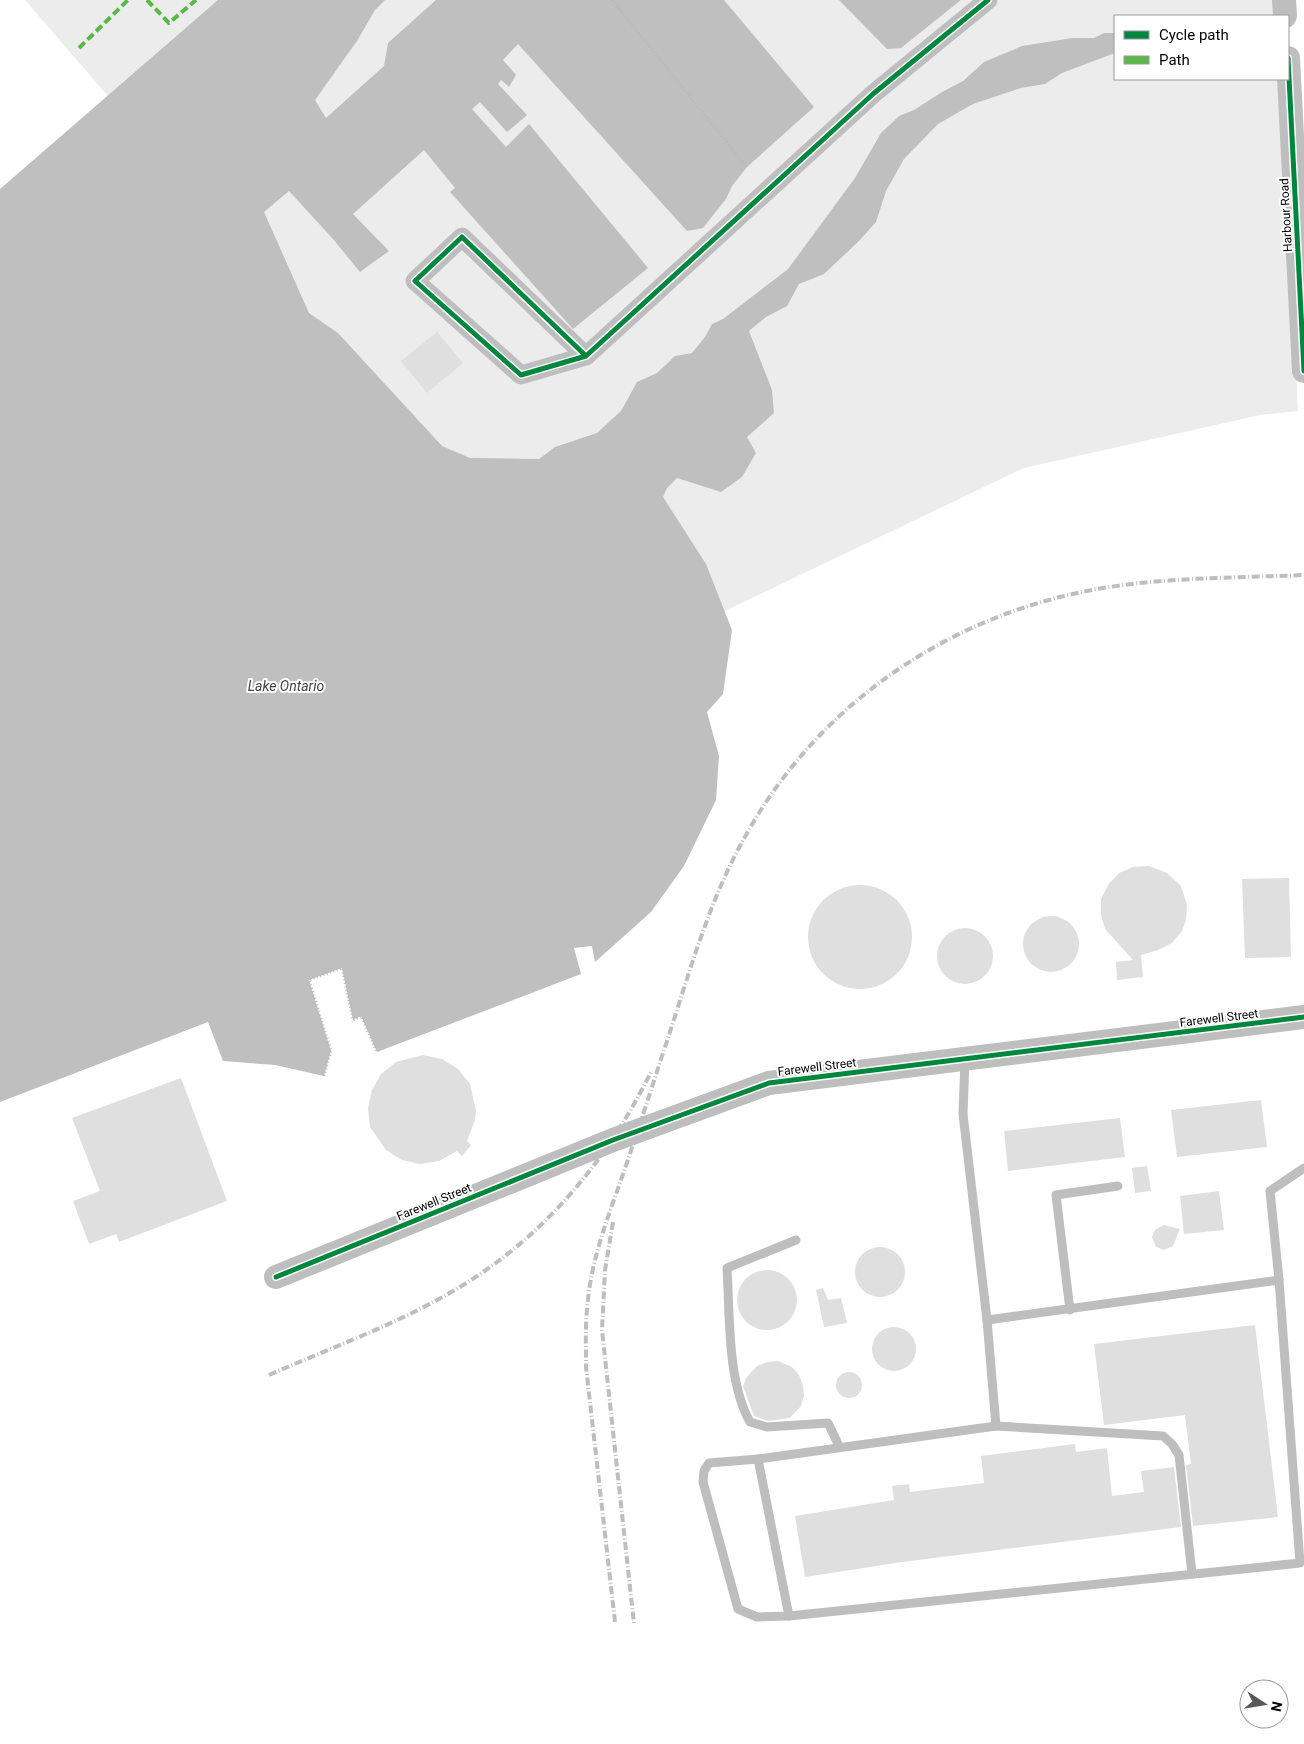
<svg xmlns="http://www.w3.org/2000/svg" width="1304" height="1744" viewBox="0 0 1304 1744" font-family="Roboto,sans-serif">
  <rect width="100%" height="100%" fill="#fff"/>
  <polygon fill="#ececec" points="25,0 1277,0 1278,16 1115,16 1115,79 1282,79 1298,411 1260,415 1024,468 687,629 434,489 107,95"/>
  <g fill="#bfbfbf">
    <polygon points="218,0 385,0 375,10 357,41 315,100 326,118 384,66 388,43 436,0 724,0 814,107 747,167 732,186 726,199 703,228 687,231 518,44 503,60 516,75 509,87 501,80 498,84 527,115 507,132 480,102 472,109 506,147 529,124 648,268 573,329 450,192 455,188 424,150 353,214 389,251 360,272 333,239 289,191 264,212 309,313 338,333 442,446 470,458 539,459 555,447 597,433 621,411 637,382 657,373 675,356 692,353 705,337 712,324 723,319 788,269 855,178 881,133 899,116 914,110 942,92 963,81 984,62 1022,46 1072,38 1094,38 1104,33 1115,33 1115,53 1062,73 1045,84 1021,88 973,104 938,124 904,159 886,191 876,222 859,241 824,274 799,284 787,306 766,317 749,331 772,390 774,413 747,437 756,453 742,477 721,492 677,478 667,488 663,497 706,564 732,630 723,694 707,712 719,756 716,800 684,866 651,912 595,962 592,946 574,948 581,974 377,1052 361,1016 353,1020 342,968 309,980 331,1051 324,1076 275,1065 223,1061 208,1022 0,1102 0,189"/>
    <polygon points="839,0 961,0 901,48 887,49"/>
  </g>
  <g fill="#dfdfdf">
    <polygon points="437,332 463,363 427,393 401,361"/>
    <polygon points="1149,866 1167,873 1181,886 1187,905 1186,920 1182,931 1172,943 1158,950 1141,955 1143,977 1117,980 1116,962 1133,960 1105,929 1101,915 1101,899 1108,885 1119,873 1133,867"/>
    <polygon points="1289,878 1291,957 1245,958 1242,879"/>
    <circle cx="860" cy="937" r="52"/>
    <circle cx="1051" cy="944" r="28"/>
    <circle cx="965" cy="956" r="28"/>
    <polygon points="423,1055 442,1059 458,1069 470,1084 476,1111 475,1120 467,1141 471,1145 462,1156 457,1151 439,1161 420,1164 402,1160 386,1150 370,1127 368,1108 372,1090 381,1074 396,1062"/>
    <polygon points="181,1078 227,1201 119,1242 116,1234 89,1244 73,1201 100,1191 72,1118"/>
    <polygon points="1261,1100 1267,1147 1177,1157 1171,1110"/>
    <polygon points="1120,1118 1125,1157 1008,1171 1004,1131"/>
    <polygon points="1147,1166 1151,1191 1135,1193 1132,1168"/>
    <polygon points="1219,1191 1224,1230 1184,1234 1180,1196"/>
    <polygon points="1164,1225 1180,1229 1173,1246 1164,1250 1156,1247 1152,1237 1155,1230"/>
    <circle cx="880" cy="1272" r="25"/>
    <circle cx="767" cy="1300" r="30"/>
    <polygon points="823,1288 828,1300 841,1298 847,1323 824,1327 816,1290"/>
    <polygon points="1255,1325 1278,1517 1193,1526 1186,1465 1191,1464 1185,1415 1104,1425 1094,1344"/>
    <circle cx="894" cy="1349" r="22"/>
    <polygon points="778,1361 792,1367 799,1375 803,1385 804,1396 801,1406 790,1418 768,1421 754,1416 743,1386 746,1378 757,1366 767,1362"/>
    <circle cx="849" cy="1385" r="13"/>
    <polygon points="1075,1444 1076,1452 1107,1448 1112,1496 1144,1492 1141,1471 1174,1467 1181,1527 902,1562 805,1577 795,1516 894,1500 892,1486 909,1484 910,1492 984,1483 981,1456"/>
  </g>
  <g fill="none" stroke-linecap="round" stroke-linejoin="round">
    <g stroke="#b9b9b9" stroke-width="3" stroke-dasharray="1 2.5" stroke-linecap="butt">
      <polyline points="612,0 747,167"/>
      <polyline points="324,1076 331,1051 309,980 342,968 353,1020 361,1016 377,1052"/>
    </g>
    <g stroke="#bebebe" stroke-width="9">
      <polyline points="965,1060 963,1114 987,1320 996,1426"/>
      <path d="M796,1240L727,1268C730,1315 727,1381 750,1422L767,1427L828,1423L839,1446"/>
      <polyline points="1279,1280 1270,1191 1304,1168"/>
      <polyline points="1070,1310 1056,1195 1118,1186"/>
      <polyline points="987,1320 1279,1280 1300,1563 789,1616 757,1617 738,1609 703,1482 704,1471 709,1463 758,1459 996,1426 1163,1436 1172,1444 1179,1455 1192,1574"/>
      <polyline points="758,1459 789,1616"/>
    </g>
    <polyline stroke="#bebebe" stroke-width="19" points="586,356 462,237 415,281 521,375 586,356 873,94 988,0"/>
    <g stroke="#bebebe" stroke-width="24">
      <polyline points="1284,0 1285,16"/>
      <polyline points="1288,58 1304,371"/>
      <polyline points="276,1277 613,1140 769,1083 1304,1017"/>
    </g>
    <g stroke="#bebebe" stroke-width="4" stroke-dasharray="8 2.5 1 2.5" stroke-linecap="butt">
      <polyline points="613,1222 605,1270 602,1330 634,1624"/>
      <path d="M269,1375C335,1346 406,1321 468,1282C549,1231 609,1157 651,1072"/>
      <path d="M615,1622L586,1367C586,1344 585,1322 588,1300C592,1258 608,1217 622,1177C635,1139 648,1100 660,1062C686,986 706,905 746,835C818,705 947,617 1092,590C1161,577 1234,578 1304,575"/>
    </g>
    <g stroke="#58b947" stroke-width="4" stroke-dasharray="8 4" stroke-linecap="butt">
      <polyline points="147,0 169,23 196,0"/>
      <polyline points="79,48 128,0"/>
    </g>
    <g stroke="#fff" stroke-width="8">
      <g id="cycleway">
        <polyline points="1288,58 1304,371"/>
        <polyline points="586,356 462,237 415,281 521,375 586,356 873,94 988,0"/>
        <polyline points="276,1277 613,1140 769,1083 1304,1017"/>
      </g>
    </g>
    <use href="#cycleway" stroke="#00873e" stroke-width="5"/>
  </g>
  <g text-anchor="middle" stroke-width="4" stroke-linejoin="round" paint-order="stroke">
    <g font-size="12" fill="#000" stroke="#fff">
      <text transform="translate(1286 215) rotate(-93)" y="4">Harbour Road</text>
      <text transform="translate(1219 1018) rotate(-7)" y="4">Farewell Street</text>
      <text transform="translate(817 1067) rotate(-7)" y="4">Farewell Street</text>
      <text transform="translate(434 1202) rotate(-22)" y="4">Farewell Street</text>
    </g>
    <g font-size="14" font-style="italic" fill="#444" stroke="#fff">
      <text x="286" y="691">Lake Ontario</text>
    </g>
  </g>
  <rect x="1114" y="15" width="175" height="65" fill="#ffffff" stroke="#999999"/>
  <rect x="1124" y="31" width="25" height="8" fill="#00873e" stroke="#999999"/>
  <text x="1159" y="40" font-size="15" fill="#000000">Cycle path</text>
  <rect x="1124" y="56" width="25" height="8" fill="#58b947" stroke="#999999"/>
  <text x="1159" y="65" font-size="15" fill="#000000">Path</text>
  <g transform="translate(1264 1704) rotate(102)"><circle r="24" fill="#ffffff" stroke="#999999"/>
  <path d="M0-4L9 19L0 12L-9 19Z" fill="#595959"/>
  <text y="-8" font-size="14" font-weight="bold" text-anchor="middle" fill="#000000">N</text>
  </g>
</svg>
